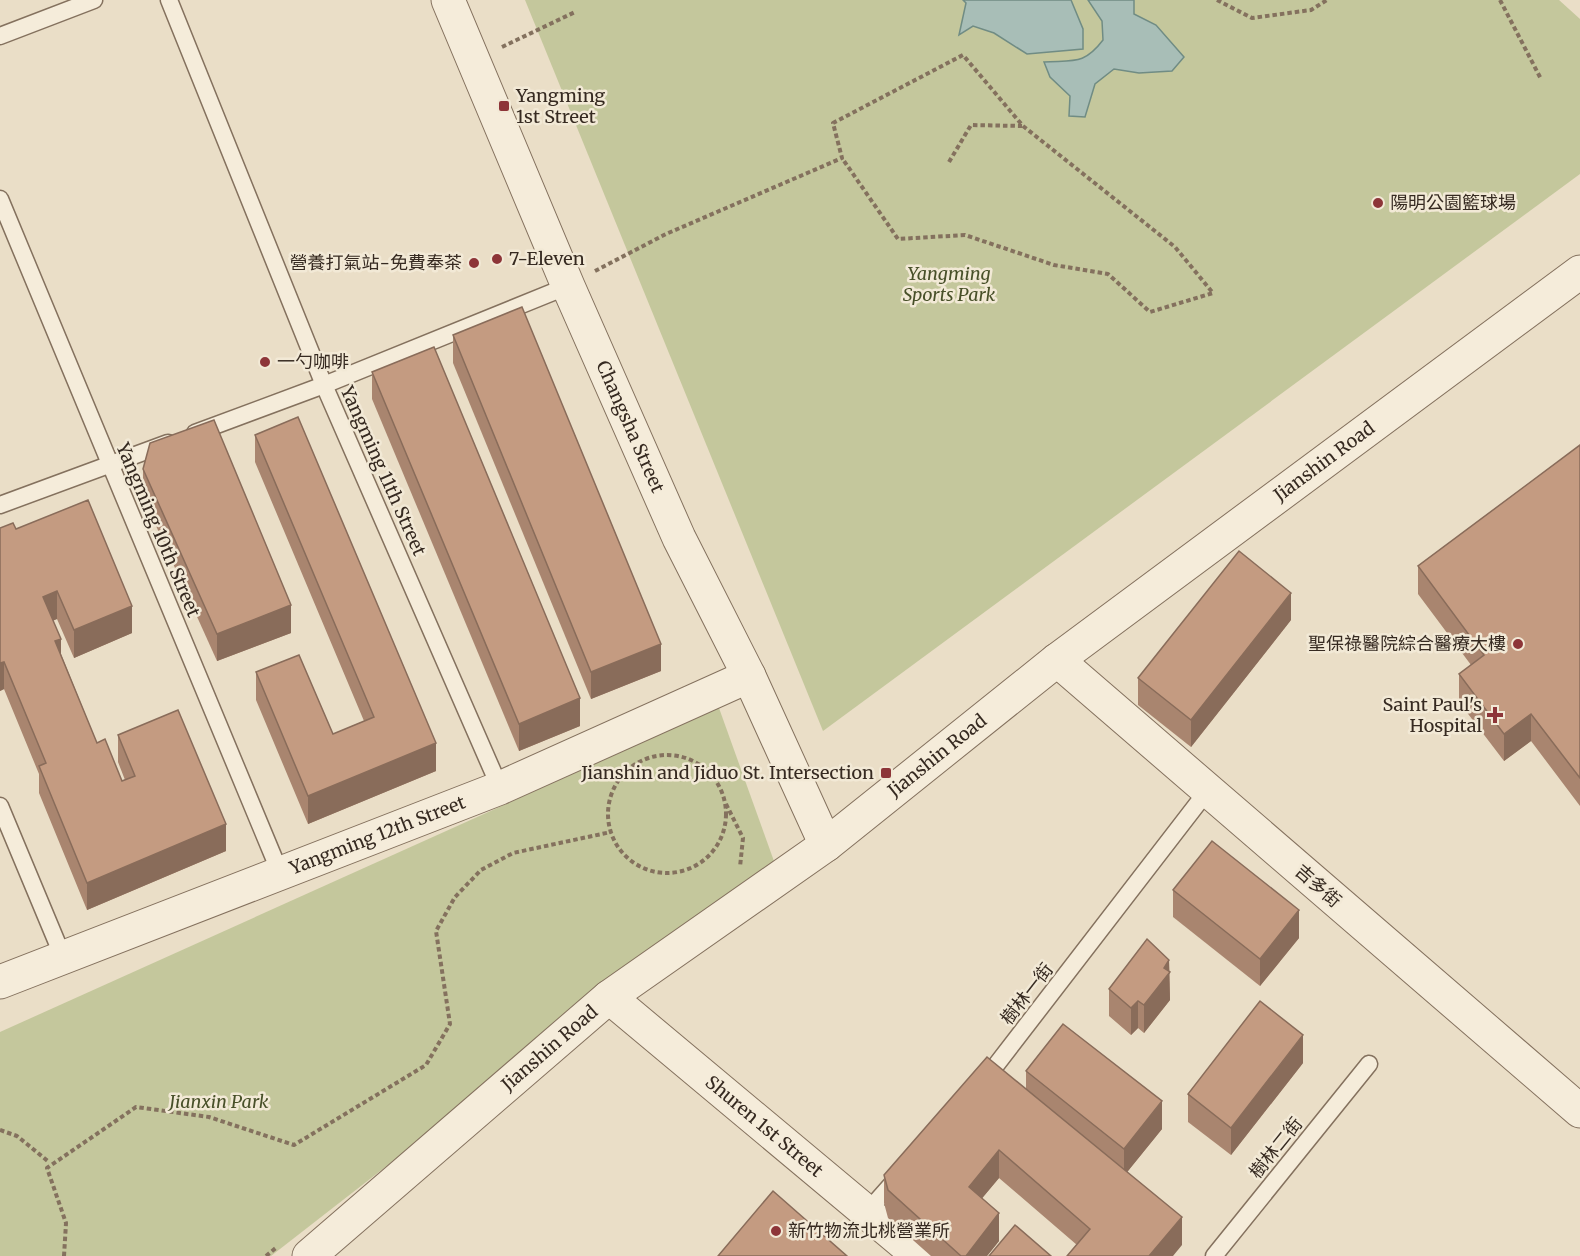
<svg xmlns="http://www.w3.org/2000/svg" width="1580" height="1256" viewBox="0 0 1580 1256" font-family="Merriweather,'Noto Sans TC',serif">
  <rect width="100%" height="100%" fill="#eadec7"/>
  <g fill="#c4c79c">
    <polygon points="525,0 1559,0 1580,19 1580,174 823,731"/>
    <polygon points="719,708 775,864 271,1256 0,1256 0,1032"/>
  </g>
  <g fill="#a8beb7" stroke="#708c84" stroke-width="1.5">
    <polygon points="963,0 1071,0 1083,29 1083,49 1027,54 994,33 973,26 959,35 966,3"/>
    <path d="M1088,0H1134V14L1156,25L1184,57L1172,71L1139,73L1114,69L1095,84L1085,117L1069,116L1070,96L1050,77L1044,62C1074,60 1084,65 1103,40L1102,21Z"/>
  </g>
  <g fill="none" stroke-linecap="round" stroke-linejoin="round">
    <g stroke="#84715e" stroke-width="19">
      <g id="service">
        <polyline points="169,0 324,385 500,788"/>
        <polyline points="0,36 94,0"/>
        <polyline points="0,199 281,875"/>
        <polyline points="195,433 324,385 568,286"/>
        <polyline points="0,505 168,443"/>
        <polyline points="0,806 63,957"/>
        <polyline points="983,1082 1208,790"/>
        <polyline points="867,1212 898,1177"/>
        <polyline points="1214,1256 1369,1064"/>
      </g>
    </g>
    <g stroke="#84715e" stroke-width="35">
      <g id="minor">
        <path id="s1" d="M448,0L568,286L679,538L749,676L826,845"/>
        <polyline points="1057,660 1580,1111"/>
        <path id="s2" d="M0,982L500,788L749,676"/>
        <path id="s3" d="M609,997L919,1256"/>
      </g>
    </g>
    <g stroke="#84715e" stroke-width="35">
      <g id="tertiary">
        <path id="s4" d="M309,1256L609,997L826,845L1057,660L1580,272"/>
      </g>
    </g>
    <g stroke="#84715e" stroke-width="4" stroke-dasharray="4.5 3" stroke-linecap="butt">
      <polyline points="1217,0 1252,18 1311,10 1327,0"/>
      <polyline points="1500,0 1541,79"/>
      <polyline points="502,47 575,12"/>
      <polyline points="949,162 971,125 1022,126"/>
      <polyline points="595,271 666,234 842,158 833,123 963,55 1023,126 1175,247 1213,293 1150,312 1108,274 1054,265 965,235 898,239 842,158"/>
      <circle cx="667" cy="814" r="59"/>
      <polyline points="726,804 743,838 740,867"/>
      <polyline points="0,1130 17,1136 49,1162"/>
      <polyline points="64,1256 66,1223 47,1168 136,1107 209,1117 294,1145 426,1065 450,1024 436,931 455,897 481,870 513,853 611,832"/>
      <polyline points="266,1256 277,1247"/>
    </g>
    <use href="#service" stroke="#f5ecda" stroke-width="16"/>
    <use href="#minor" stroke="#f5ecda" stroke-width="33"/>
    <use href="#tertiary" stroke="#f5ecda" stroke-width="33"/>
  </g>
  <g fill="#a9856f">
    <polygon points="453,335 661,671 591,699 453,363"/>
    <polygon points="372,372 580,726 519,751 372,399"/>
    <polygon points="255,435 436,771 308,824 256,700 256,672 333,734 364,721 255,462"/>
    <polygon points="1580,445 1580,806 1531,741 1504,761 1459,702 1459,674 1471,665 1418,594 1418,566"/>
    <polygon points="143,469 291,633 217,661 143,497"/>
    <polygon points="0,528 16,529 132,633 74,658 57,619 53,620 61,654 97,743 122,781 125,780 118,762 118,735 226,851 87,910 39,793 39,774 4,689 0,691"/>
    <polygon points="1291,620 1191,747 1138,705 1138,678"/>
    <polygon points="1173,890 1299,938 1260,986 1173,917"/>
    <polygon points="1169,960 1170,1000 1144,1033 1138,1028 1131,1035 1109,1016 1109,989"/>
    <polygon points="1303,1063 1231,1155 1188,1122 1188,1094"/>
    <polygon points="1026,1071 1162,1129 1127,1172 1182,1245 1077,1245 999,1178 982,1198 999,1241 987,1256 931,1256 888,1218 884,1203 884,1175 1026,1089"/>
  </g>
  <g fill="#896c5a">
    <polygon points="57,591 57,619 43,625 43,597"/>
    <polygon points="1291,593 1291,620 1191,747 1191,720"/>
    <polygon points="291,605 291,633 217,661 217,634"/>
    <polygon points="132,606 132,633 74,658 74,630"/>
    <polygon points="61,639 61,667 55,641"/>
    <polygon points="661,644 661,671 591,699 591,672"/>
    <polygon points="4,662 4,689 0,691 0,663"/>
    <polygon points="580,698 580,726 519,751 519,724"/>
    <polygon points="1531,714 1531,741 1504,761 1504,734"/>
    <polygon points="436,743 436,771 308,824 308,796"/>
    <polygon points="226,824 226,851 87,910 87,883"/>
    <polygon points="1299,910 1299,938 1260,986 1260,959"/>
    <polygon points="1169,960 1170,1000 1144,1033 1144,1005 1164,968"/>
    <polygon points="1138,1001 1138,1028 1131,1035 1131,1008"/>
    <polygon points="1303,1035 1303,1063 1231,1155 1231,1128"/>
    <polygon points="1162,1101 1162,1129 1124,1176 1124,1149"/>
    <polygon points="999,1150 999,1178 969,1214 969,1187"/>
    <polygon points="999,1213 999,1241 987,1256 966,1256"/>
    <polygon points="1182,1217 1182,1245 1173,1256 1149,1256"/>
  </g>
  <g fill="#c49b81" stroke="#896c5a" stroke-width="1.5">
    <polygon points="522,307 661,644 591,672 453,335"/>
    <polygon points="434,347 580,698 519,724 372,372"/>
    <polygon points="298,417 436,743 308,796 256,672 299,655 333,734 374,717 255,435"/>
    <polygon points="214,420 291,605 217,634 143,469 150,443"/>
    <polygon points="1580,445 1580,778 1531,714 1504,734 1459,674 1484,655 1418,566"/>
    <polygon points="88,500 132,606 74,630 57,591 43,597 61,639 55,641 97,743 105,739 122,781 135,776 118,735 178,710 226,824 87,883 39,766 46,763 4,662 0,663 0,528 13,523 16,529"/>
    <polygon points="1239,551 1291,593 1191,720 1138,678"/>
    <polygon points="1212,841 1299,910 1260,959 1173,890"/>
    <polygon points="1147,939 1169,960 1164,968 1170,972 1144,1005 1138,1001 1131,1008 1109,989"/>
    <polygon points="1260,1001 1303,1035 1231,1128 1188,1094"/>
    <polygon points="1063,1024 1162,1101 1124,1149 1026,1071"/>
    <polygon points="987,1057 1182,1217 1149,1256 1067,1256 1090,1229 999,1150 969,1187 999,1213 966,1256 961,1256 888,1190 884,1175"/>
    <polygon points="773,1191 847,1256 718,1256"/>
    <polygon points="1015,1225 1051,1256 989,1256"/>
  </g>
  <g fill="#8d3538" stroke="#f2e9d6" stroke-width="2">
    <rect x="498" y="100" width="12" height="12" rx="3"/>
    <circle cx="1378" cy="203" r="6"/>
    <circle cx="497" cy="259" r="6"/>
    <circle cx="474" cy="263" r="6"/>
    <circle cx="265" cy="362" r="6"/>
    <circle cx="1518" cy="644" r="6"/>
    <path d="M1492 706h6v6h6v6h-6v6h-6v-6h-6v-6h6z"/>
    <rect x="880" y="767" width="12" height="12" rx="3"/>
    <circle cx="776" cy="1231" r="6"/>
  </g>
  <g text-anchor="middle" stroke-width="5" stroke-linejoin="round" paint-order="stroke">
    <g font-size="18" fill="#362a21" stroke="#f2e9d6" text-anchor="start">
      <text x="516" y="102">Yangming<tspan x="516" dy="21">1st Street</tspan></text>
      <text x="1390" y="209">陽明公園籃球場</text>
      <text x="509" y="265">7-Eleven</text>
      <text x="462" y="269" text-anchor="end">營養打氣站-免費奉茶</text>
      <text x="277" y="368">一勺咖啡</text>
      <text x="1506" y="650" text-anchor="end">聖保祿醫院綜合醫療大樓</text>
      <text x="1482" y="711" text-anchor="end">Saint Paul's<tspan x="1482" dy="21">Hospital</tspan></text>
      <text x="874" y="779" text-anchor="end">Jianshin and Jiduo St. Intersection</text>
      <text x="788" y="1237">新竹物流北桃營業所</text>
    </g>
    <g font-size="18" font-style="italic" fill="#485029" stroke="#f2e9d6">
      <text x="949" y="280">Yangming<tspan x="949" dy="21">Sports Park</tspan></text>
      <text x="219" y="1108">Jianxin Park</text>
    </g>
    <g font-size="18" fill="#362a21" stroke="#f2e9d6">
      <text dy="6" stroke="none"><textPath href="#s1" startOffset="464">Changsha Street</textPath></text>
      <text dy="6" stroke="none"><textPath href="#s4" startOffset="1290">Jianshin Road</textPath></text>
      <text transform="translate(383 471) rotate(66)" y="6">Yangming 11th Street</text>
      <text transform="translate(158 530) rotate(67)" y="6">Yangming 10th Street</text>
      <text dy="6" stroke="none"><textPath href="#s4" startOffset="804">Jianshin Road</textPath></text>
      <text dy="6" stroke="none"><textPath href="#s2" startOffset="405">Yangming 12th Street</textPath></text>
      <text transform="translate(1318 886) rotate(41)" y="6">吉多街</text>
      <text transform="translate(1027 994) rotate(-52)" y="6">樹林一街</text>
      <text dy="6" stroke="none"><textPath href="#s4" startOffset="318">Jianshin Road</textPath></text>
      <text dy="6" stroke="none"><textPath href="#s3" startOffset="202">Shuren 1st Street</textPath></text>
      <text transform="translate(1276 1148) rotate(-51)" y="6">樹林二街</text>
    </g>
  </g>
</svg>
